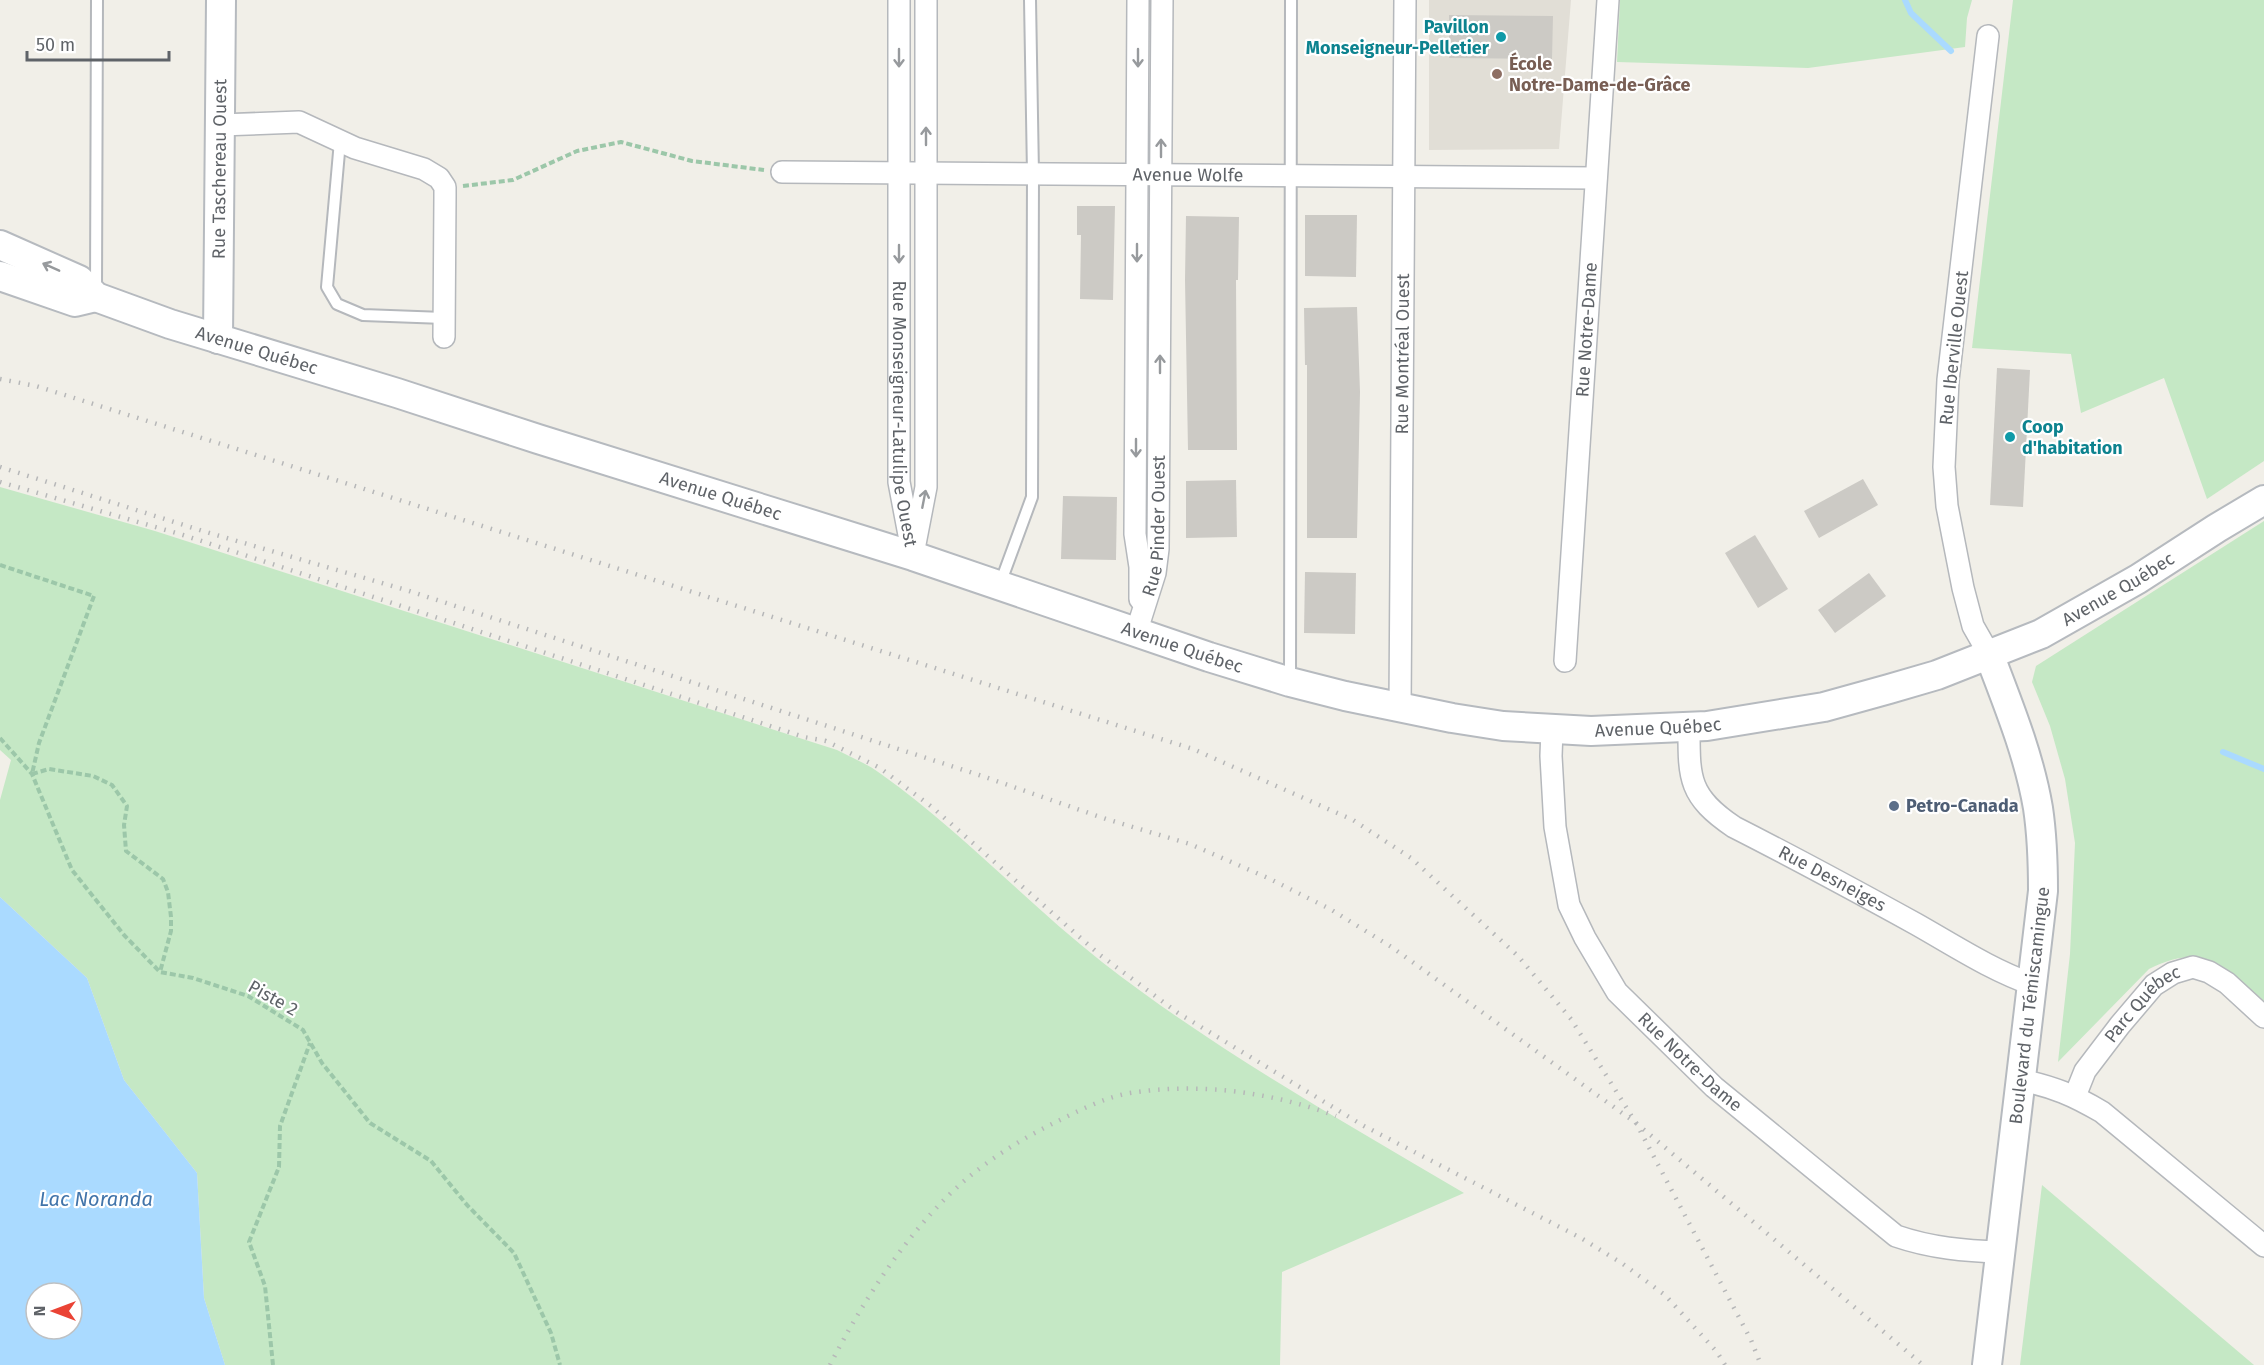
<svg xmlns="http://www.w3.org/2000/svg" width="2264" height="1365" viewBox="0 0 2264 1365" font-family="'Fira Sans',sans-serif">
  <rect width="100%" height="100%" fill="#f1efe8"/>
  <polygon fill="#e1ded6" points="1429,0 1571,0 1559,149 1429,150"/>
  <g fill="#c5e8c5">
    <polygon points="1620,0 1972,0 1967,18 1965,47 1808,68 1617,62"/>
    <polygon points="2013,0 2264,0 2264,461 2207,499 2164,378 2081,413 2071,354 1972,348"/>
    <path d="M0,487L155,531L837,750C852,758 868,764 881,774C960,830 1026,902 1102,962C1215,1050 1341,1120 1464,1193L1282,1272L1280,1365H225L204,1298L197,1173L124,1080L87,978L0,897V800L11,760L0,750Z"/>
    <path d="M2264,521V1001C2223,966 2206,941 2149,969L2058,1062L2070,954L2075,843L2065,779L2050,726L2032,682L2036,666Z"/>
    <polygon points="2042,1185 2254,1365 2020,1365"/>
  </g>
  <path fill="#aadaff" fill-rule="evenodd" d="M0,897L87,978L124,1080L197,1173L204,1298L225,1365H0ZM36,1293H72V1329H36Z"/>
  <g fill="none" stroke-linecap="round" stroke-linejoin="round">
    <g stroke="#aadaff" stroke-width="6">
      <polyline points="1905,0 1911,13 1951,51"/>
      <polyline points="2223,752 2264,769"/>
    </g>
  </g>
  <g fill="#cccac5">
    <polygon points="1449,15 1553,16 1552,59 1449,58"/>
    <polygon points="1077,206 1115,206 1113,300 1080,299 1081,235 1077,235"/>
    <polygon points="1305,215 1357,215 1356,277 1305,276"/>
    <polygon points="1186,216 1239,217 1238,280 1236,280 1237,450 1188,450 1185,280"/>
    <polygon points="1357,307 1360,392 1357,538 1307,538 1307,365 1305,365 1304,308"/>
    <polygon points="1997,368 2030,370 2023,507 1990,505"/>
    <polygon points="1863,479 1878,505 1819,538 1804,511"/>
    <polygon points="1236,480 1237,537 1186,538 1186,481"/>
    <polygon points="1063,496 1117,497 1116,560 1061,559"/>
    <polygon points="1755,535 1788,589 1758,608 1725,553"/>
    <polygon points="1305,572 1356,573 1355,634 1304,633"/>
    <polygon points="1869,573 1886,596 1835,633 1818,610"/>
  </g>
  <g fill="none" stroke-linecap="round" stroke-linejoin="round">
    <g stroke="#b5b8bc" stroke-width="14">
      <g id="lane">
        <polyline points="340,141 327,287 337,304 363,315 444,318"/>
        <polyline points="96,291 97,0"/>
        <polyline points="1000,584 1032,497 1033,174 1030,0"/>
        <polyline points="1290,679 1291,0"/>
      </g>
    </g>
    <g stroke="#b5b8bc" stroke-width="24">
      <g id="street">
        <path id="s1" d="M899,0V482L913,556"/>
        <polyline points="1138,0 1135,534 1140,567 1140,599"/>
        <polyline points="1988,36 1948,380 1944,467 1947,506 1963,588 1973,626 1989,654"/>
        <polyline points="220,125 299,122 355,148 424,169 439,178 445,187 445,197 444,337"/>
        <path id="s2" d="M782,172L1596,178"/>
        <polyline points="915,544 926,487 926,0"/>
        <path id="s3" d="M1136,633L1155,573L1158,549L1162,0"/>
        <path id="s4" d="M1565,661L1608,0"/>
        <path id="s5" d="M1400,708L1405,0"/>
        <path id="s6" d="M1689,727C1689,778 1688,796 1734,827C1795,858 1856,891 1916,924C1955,946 1991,970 2034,985"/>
        <path id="s7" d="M1552,729L1551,756L1555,827L1569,905L1585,938L1617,992L1714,1087L1896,1236C1931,1248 1965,1251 2001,1252"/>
        <path d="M2021,1080C2054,1087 2073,1095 2102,1112L2264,1246"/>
        <path id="s8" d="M2075,1096L2085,1071L2120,1025L2154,985L2173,973L2193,967L2209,972L2227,983L2264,1017"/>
      </g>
    </g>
    <g stroke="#b6babf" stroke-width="32">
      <g id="secondary">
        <path id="s9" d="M0,245L79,280L96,297L170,324L397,393L538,439L913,556L1209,657L1290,682L1345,696L1452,718L1503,726L1591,731L1707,726L1824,707L1889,689L1937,675L2041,634L2138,579L2217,528L2264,500"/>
        <polyline points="0,276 75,302 96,297"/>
        <path id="s10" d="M218,339L221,0"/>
        <path id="s11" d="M1987,1365L2043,891C2043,863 2042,835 2038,808C2029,755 2008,704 1989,654"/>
      </g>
    </g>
    <g stroke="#9cc7a9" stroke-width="4" stroke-dasharray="6 3" stroke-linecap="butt">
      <polyline points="463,186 513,180 577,151 621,142 692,161 764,170"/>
      <polyline points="0,565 94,596 39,743 32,774"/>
      <polyline points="0,738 32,774 72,870 124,935 160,972 193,978 248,996 303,1030 322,1063 370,1123 431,1161 467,1205 514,1253 551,1333 560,1365"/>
      <polyline points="32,774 49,769 93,776 112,785 127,806 124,825 126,851 163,879 168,892 171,917 171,931 160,972"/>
      <polyline points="273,1365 265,1286 249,1242 279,1167 280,1126 310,1043"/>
    </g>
    <use href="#lane" stroke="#fff" stroke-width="10"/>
    <use href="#street" stroke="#fff" stroke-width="21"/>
    <use href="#secondary" stroke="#fff" stroke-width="28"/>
    <g stroke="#b6b7b8" stroke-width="4.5" stroke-dasharray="1.5 8" stroke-linecap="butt">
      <polyline points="0,379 36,386 1193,749 1353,820 1411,858 1518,956 1571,1019 1636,1123 1751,1340 1761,1365"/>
      <polyline points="0,467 206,532 406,590 979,775 1106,819 1190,844 1268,878 1330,909 1393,948 1636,1123 1923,1365"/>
      <polyline points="0,482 183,535 804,737 826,741 880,768 932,807 1100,955 1178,1013 1364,1126 1581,1238 1623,1264 1665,1295 1717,1352 1725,1365"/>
      <path d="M830,1365C863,1300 913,1223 970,1176C997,1154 1027,1136 1058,1121C1080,1110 1106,1097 1130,1093C1199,1082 1271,1092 1336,1116"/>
    </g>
  </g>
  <defs><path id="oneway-shaft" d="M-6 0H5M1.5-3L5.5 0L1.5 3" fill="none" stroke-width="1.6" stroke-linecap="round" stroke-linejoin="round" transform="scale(1.5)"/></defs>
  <g stroke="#979a9d">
    <use href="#oneway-shaft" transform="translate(899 58) rotate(90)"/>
    <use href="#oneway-shaft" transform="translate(1138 58) rotate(90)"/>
    <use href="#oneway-shaft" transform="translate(926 136) rotate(-90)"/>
    <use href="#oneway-shaft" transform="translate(1161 148) rotate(-90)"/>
    <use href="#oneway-shaft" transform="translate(1137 253) rotate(90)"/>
    <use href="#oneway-shaft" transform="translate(899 254) rotate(90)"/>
    <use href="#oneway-shaft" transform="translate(51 267) rotate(-156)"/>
    <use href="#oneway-shaft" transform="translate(1160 364) rotate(-90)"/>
    <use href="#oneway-shaft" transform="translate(1136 448) rotate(90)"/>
    <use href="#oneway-shaft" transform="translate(924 499) rotate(-79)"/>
  </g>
  <g fill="#0f9aa8" stroke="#fff" stroke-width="2">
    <circle cx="1501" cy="37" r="6"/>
    <circle cx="2010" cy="437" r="6"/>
  </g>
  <circle fill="#8d6e63" stroke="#fff" stroke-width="2" cx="1497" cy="74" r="6"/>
  <circle fill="#5c6f8a" stroke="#fff" stroke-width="2" cx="1894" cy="806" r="6"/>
  <g text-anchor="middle" stroke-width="4.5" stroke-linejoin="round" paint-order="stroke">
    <g font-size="18" font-weight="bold" fill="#0d838f" stroke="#fff" text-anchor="end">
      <text x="1489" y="33">Pavillon<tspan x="1489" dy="21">Monseigneur-Pelletier</tspan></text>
      <text x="2022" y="433" text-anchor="start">Coop<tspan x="2022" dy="21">d'habitation</tspan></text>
    </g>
    <g font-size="18" font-weight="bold" fill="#785e54" stroke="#fff" text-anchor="start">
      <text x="1509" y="70">École<tspan x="1509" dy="21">Notre-Dame-de-Grâce</tspan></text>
    </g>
    <g font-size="18" fill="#5f6368" stroke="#fff">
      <text dy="6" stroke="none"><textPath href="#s10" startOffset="170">Rue Taschereau Ouest</textPath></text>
      <text dy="6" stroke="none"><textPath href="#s2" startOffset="406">Avenue Wolfe</textPath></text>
      <text dy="6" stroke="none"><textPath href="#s4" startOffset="332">Rue Notre-Dame</textPath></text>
      <text transform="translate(1954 348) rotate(-84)" y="6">Rue Iberville Ouest</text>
      <text dy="6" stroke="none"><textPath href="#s9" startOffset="280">Avenue Québec</textPath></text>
      <text dy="6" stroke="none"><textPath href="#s5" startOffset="354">Rue Montréal Ouest</textPath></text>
      <text dy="6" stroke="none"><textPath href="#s1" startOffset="414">Rue Monseigneur-Latulipe Ouest</textPath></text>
      <text dy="6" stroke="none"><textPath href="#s9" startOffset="766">Avenue Québec</textPath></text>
      <text dy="6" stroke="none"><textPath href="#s3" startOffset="110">Rue Pinder Ouest</textPath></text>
      <text dy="6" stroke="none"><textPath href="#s9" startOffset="2224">Avenue Québec</textPath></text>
      <text dy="6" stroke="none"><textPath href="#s9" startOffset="1252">Avenue Québec</textPath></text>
      <text dy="6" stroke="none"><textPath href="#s9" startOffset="1738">Avenue Québec</textPath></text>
      <text dy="6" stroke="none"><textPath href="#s6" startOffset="228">Rue Desneiges</textPath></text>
      <text transform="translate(273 998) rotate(29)" y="6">Piste 2</text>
      <text dy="6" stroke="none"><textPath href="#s11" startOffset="362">Boulevard du Témiscamingue</textPath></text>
      <text dy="6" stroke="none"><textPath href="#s8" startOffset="116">Parc Québec</textPath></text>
      <text dy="6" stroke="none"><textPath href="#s7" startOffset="378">Rue Notre-Dame</textPath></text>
    </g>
    <g font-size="18" font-weight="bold" fill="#4e5e75" stroke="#fff" text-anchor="start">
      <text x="1906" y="812">Petro-Canada</text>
    </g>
    <g font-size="20" font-style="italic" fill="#4174aa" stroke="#fff">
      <text x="96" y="1206">Lac Noranda</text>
    </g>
  </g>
  <g transform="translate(54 1311) rotate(270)"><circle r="28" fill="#ffffff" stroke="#bfc1c3" stroke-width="1.5"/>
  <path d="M0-4.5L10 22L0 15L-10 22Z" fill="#ea4335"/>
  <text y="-9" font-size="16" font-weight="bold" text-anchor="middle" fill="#5f6368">N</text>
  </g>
  <path d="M27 51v9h142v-9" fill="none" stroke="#5f6368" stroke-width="3"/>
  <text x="36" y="51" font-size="18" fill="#5f6368" stroke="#ffffff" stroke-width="4.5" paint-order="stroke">50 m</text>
</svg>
